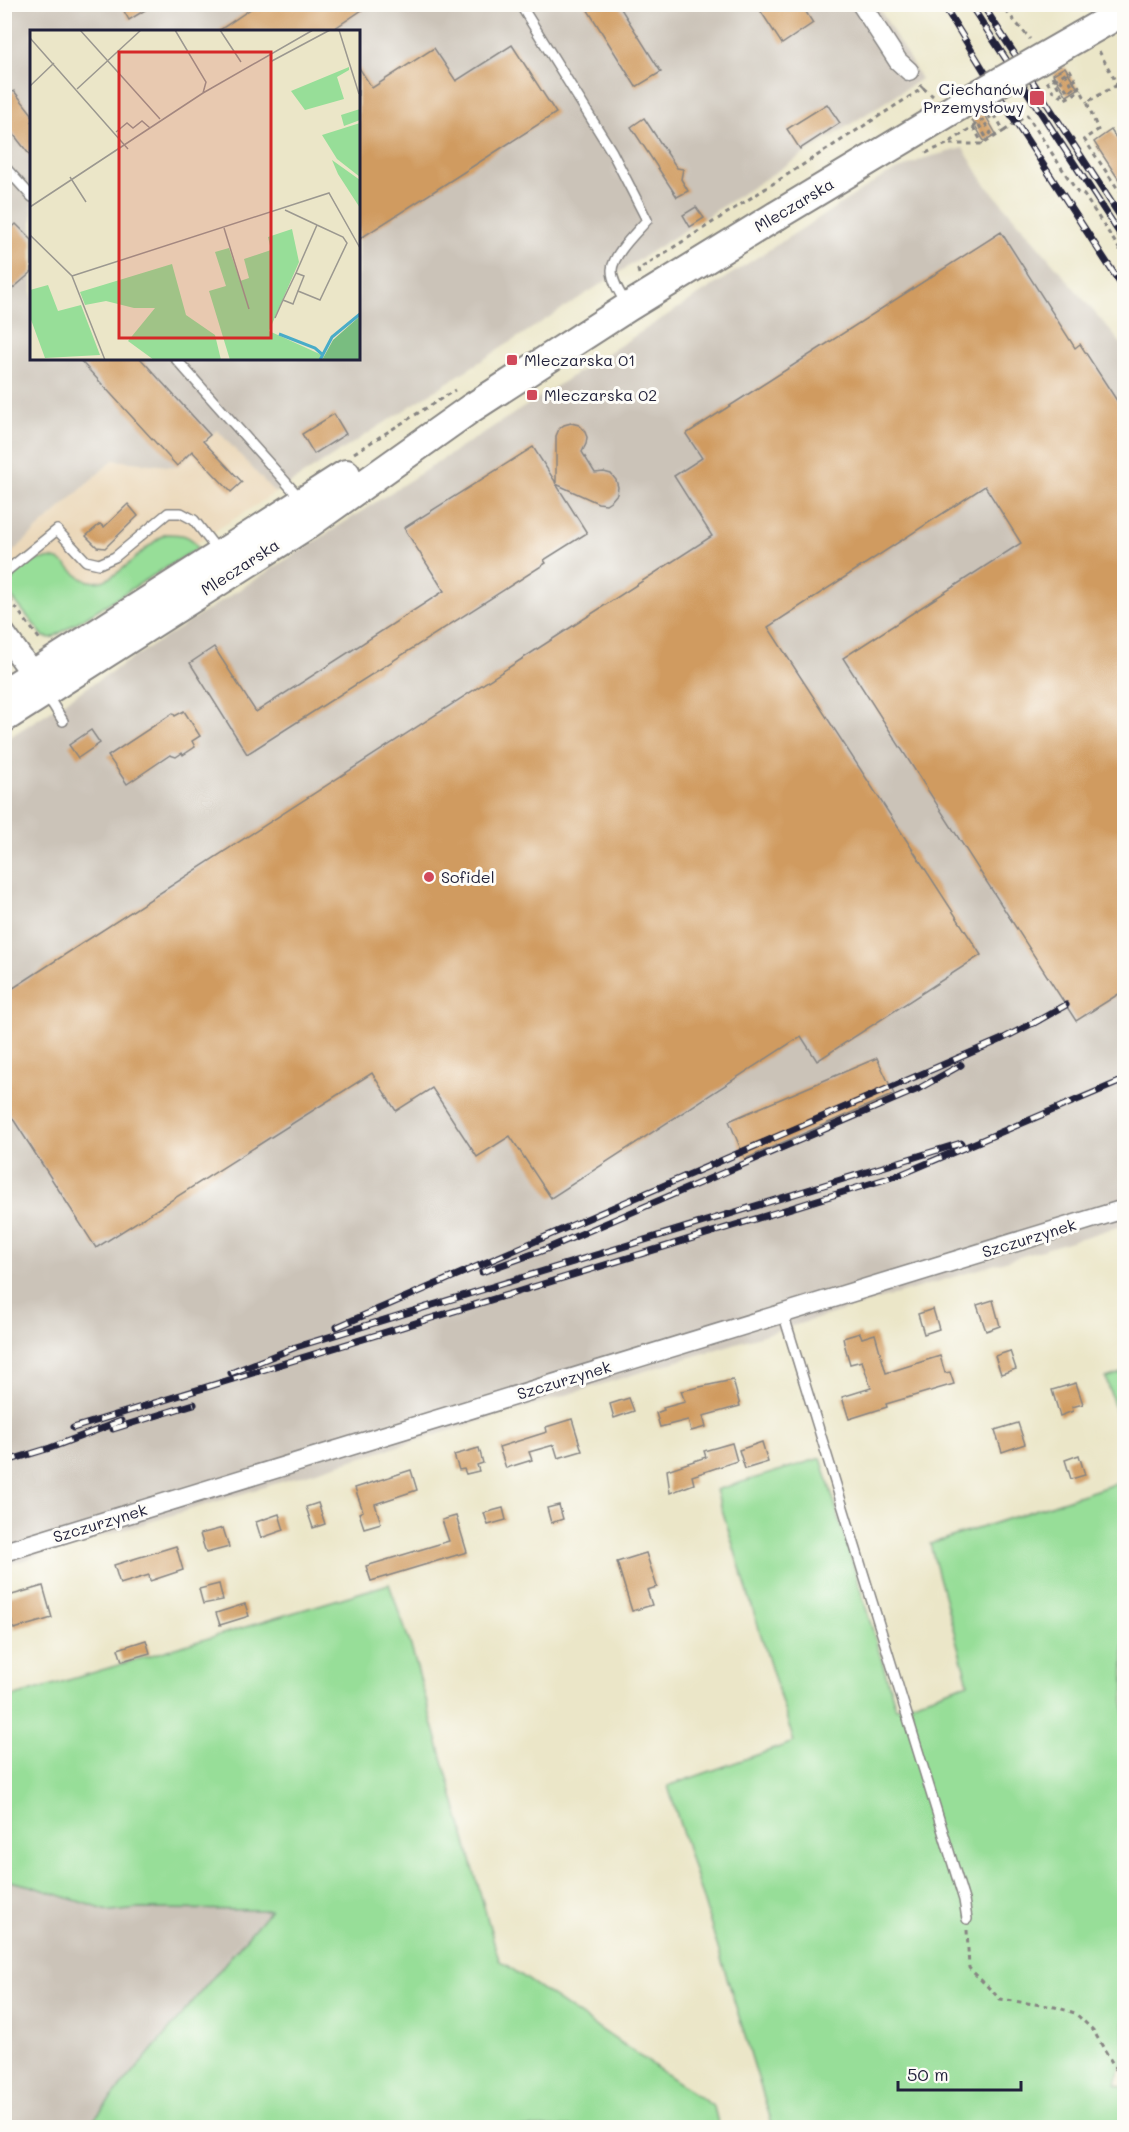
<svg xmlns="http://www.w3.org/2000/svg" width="1129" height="2132" viewBox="0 0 1129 2132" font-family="Mali,sans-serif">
  <rect width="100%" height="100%" fill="#fdfcf7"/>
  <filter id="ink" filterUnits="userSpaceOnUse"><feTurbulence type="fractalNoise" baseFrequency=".0167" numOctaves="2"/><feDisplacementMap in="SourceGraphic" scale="12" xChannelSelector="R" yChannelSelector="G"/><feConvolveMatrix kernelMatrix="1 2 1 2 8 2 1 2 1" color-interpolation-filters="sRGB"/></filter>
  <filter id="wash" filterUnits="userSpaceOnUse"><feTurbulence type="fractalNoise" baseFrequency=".008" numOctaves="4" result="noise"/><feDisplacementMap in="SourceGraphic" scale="24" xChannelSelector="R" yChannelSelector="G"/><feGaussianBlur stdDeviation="1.35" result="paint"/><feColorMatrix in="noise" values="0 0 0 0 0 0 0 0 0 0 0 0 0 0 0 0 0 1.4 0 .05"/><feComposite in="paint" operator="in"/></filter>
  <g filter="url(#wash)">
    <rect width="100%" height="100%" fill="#ebe6c8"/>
    <polygon fill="#ebd8ba" points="217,430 275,493 55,633 5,577 5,559 113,460 177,467"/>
    <g fill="#cbc3b8" fill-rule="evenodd">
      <path d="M5,5H877L921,79L275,493L217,430L177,467L113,460L5,559ZM32,32H358V358H32Z"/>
      <polygon points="963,148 983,181 1124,347 1124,1225 5,1566 5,740 884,176 925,158"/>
      <polygon points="5,1880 31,1886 111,1912 139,1909 271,1910 87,2127 5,2128"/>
    </g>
    <g fill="#97de98" stroke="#5c806a" stroke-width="1.5">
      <path d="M166,534C180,534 191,534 198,548L52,638L44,637L6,590C15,573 24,561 44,559C50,558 56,558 62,562C75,571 81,585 102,581C121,576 146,544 166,534Z"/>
      <polygon points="1124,1372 1124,1440 1106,1378"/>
      <polygon points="821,1458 896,1708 968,1683 930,1544 1124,1481 1124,2054 1116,2084 1124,2088 1124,2127 773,2127 668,1786 794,1742 716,1490"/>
      <polygon points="389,1584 410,1643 499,1960 714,2107 719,2127 87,2127 270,1910 139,1909 111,1912 31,1886 5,1880 5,1699"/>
    </g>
    <g id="blocks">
      <g fill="#d09b61">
        <polygon points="120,4 155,4 129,20"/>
        <polygon points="258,4 371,4 329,32 217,32"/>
        <polygon points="584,4 618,4 661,72 636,87"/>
        <polygon points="756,4 801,4 813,23 782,44"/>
        <polygon points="512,45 556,113 358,240 358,66 372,88 434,48 456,81"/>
        <polygon points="1065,67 1078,89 1067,96 1053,74"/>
        <polygon points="14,91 32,114 32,158 4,122 4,98"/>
        <polygon points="827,104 840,123 800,149 787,129"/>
        <polygon points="984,113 996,134 984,141 972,120"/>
        <polygon points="644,118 677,168 683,169 681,179 688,191 677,197 631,127"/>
        <polygon points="1111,130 1125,152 1125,189 1094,142"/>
        <polygon points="696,207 704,218 690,227 683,215"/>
        <polygon points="16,224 32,240 32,272 4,296 4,235"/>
        <polygon points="1001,232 1075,348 1080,344 1125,413 1125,990 1076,1021 843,658 1021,543 985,486 768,627 981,955 817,1061 801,1036 551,1198 510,1136 477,1157 432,1088 396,1111 372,1073 96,1248 4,1105 4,994 712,536 674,476 702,458 686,434"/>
        <polygon points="78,358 140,358 210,435 203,441 242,482 231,492 192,451 177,466"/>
        <polygon points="334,414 346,434 314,454 302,434"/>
        <polygon points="571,423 579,425 584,430 587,437 586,444 582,452 595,473 604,472 611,474 616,480 618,487 617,494 612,500 606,504 598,503 556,484 587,533 544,560 546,563 247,754 190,663 214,647 256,712 444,591 404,528 533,447 556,483 556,436 559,429 564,425"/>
        <polygon points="128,504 138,516 105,548 97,547 86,536 100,524 104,527"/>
        <polygon points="184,711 200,736 192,741 195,747 183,755 182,753 176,757 170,755 127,784 108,756 173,713 175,716"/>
        <polygon points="91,730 100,743 78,758 69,745"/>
        <polygon points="877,1058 894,1094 745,1159 729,1121"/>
        <polygon points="993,1300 1000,1326 986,1331 977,1305"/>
        <polygon points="933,1309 939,1329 924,1334 918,1314"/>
        <polygon points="860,1333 862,1338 875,1334 886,1373 940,1356 945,1373 950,1372 954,1384 886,1404 887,1407 849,1419 842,1397 871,1388 862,1361 850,1364 844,1343 843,1338"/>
        <polygon points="1010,1351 1016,1369 1001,1374 995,1356"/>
        <polygon points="733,1380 740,1406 703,1416 706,1427 691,1431 688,1420 660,1427 656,1413 664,1410 663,1408 685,1402 681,1391"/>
        <polygon points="1076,1383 1083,1404 1072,1407 1073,1411 1060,1416 1052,1390"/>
        <polygon points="629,1398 634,1411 614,1418 610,1404"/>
        <polygon points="572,1419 582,1451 558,1458 554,1445 529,1452 532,1460 506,1468 499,1447 547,1432 546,1427"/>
        <polygon points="1018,1423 1025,1444 1002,1452 995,1430"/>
        <polygon points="762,1442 768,1462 745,1469 739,1450"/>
        <polygon points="732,1443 737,1461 692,1476 694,1484 670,1493 667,1470 706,1457 704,1451"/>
        <polygon points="479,1448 483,1463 477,1465 479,1471 466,1474 464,1469 459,1470 454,1455"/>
        <polygon points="1079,1455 1085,1475 1071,1479 1065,1460"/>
        <polygon points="411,1470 417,1490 375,1504 381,1523 364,1528 359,1513 363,1511 355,1488"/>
        <polygon points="318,1503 325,1524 313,1528 306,1507"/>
        <polygon points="559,1505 563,1519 551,1523 547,1508"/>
        <polygon points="503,1508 506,1520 488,1525 484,1513"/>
        <polygon points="279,1514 284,1530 261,1538 256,1522"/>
        <polygon points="456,1516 467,1552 371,1581 366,1566 449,1541 442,1520"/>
        <polygon points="223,1528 229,1547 206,1553 200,1534"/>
        <polygon points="176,1546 183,1570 150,1581 149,1575 120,1584 114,1565"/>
        <polygon points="646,1553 657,1587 647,1590 652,1605 632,1611 617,1562"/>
        <polygon points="219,1584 223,1600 203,1604 199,1589"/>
        <polygon points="43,1586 52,1618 14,1629 5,1597"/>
        <polygon points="245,1604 249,1616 220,1625 216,1613"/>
        <polygon points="146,1640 150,1653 122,1661 118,1649"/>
      </g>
    </g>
  </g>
  <g filter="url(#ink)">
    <use href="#blocks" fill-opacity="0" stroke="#868482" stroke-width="1.5"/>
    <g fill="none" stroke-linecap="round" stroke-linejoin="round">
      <g stroke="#868482" stroke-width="12">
        <g id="service">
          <path d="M520,4L612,152L647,220C637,232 613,254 612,270C612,282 621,295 627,305"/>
          <polyline points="4,166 32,197"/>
          <polyline points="175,358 300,498"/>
          <polyline points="4,573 57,530 86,561 99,564 115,557 168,513 181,513 194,520 218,551"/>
          <polyline points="47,695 63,721"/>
          <polyline points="783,1313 964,1900 967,1919"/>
        </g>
      </g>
      <g stroke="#868482" stroke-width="21">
        <g id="minor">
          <polyline points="861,4 898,61 909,71"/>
          <polyline points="4,1552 1124,1209"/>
        </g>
      </g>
      <g stroke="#868482" stroke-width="26">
        <polyline id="tertiary" points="4,634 43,688"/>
      </g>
      <g stroke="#868482" stroke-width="32">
        <g id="primary">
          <polyline points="4,693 346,474"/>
          <polyline points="4,718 307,525 470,409 628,307 776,216"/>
        </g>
      </g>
      <g stroke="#868482" stroke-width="3" stroke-dasharray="4.5 4.5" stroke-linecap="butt">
        <polyline points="1000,4 1030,39"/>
        <polyline points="1099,51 1123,95 1124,95"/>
        <polyline points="1052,76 1065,99 1082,90"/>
        <polyline points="1060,79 1068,92 1074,88 1065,73"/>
        <polyline points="1054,80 1070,70 1087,102"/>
        <polyline points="1047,81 1053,91 1064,98"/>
        <polyline points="1117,85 1087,102 1098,130 1084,139 1124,198"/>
        <polyline points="923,88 933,96"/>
        <polyline points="979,125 986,137 991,133 983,120"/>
        <polyline points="973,127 983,144"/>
        <polyline points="1004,131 1027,115 1078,193 1084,195 1124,256"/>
        <polyline points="926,153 947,144 989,116 991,120 996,117 1004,131 983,144 947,144"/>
        <polyline points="639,274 638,270 923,88 919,84"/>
        <polyline points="354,453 455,390"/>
        <polyline points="4,592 41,641"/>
        <polyline points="967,1930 969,1968 1000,1999 1055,2007 1075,2013 1093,2030 1124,2083"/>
      </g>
      <use href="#service" stroke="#fff" stroke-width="9"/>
      <use href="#minor" stroke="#fff" stroke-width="18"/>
      <use href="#tertiary" stroke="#fff" stroke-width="22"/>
      <use href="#primary" stroke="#fff" stroke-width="28"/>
      <g stroke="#22223b" stroke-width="7">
        <g id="rail">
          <polyline points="943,4 1016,123 1124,289"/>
          <polyline points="970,4 1124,240"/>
          <polyline points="982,4 1124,222"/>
          <polyline points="1034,1023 1066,1005"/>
          <polyline points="482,1272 544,1250 918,1089 961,1065"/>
          <polyline points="337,1327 1000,1040 1039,1020"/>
          <polyline points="231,1373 296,1347 961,1143"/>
          <polyline points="73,1428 902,1174 1124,1080"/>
          <polyline points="113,1429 194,1404"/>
          <polyline points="4,1462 50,1448 121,1421"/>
        </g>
      </g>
      <use href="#rail" stroke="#fdfcf7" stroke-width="4.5" stroke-dasharray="14" stroke-linecap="butt"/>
      <g stroke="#868482" stroke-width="32" stroke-linecap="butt">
        <polyline id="primary-bridge" points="776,216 972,98 1124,11"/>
      </g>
      <use href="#primary-bridge" stroke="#fff" stroke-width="28"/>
    </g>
  </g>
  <g fill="#d1495b" stroke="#fdfcf7" stroke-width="2">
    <rect x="1029" y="90" width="16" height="16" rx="3"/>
    <rect x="506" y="354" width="12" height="12" rx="3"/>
    <rect x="526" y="389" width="12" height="12" rx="3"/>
    <circle cx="429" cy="877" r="6"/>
  </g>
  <g text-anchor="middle" stroke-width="6" stroke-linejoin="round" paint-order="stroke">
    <g font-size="16" fill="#22223b" stroke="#fdfcf7" text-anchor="start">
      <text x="1024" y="95" text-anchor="end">Ciechanów<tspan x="1024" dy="18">Przemysłowy</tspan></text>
      <text x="524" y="366">Mleczarska 01</text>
      <text x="544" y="401">Mleczarska 02</text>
      <text x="441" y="883">Sofidel</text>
    </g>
    <g font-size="16" fill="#22223b" stroke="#fdfcf7">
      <text transform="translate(794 205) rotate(-31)" y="6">Mleczarska</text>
      <text transform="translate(240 567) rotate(-33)" y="6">Mleczarska</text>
      <text transform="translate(1029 1238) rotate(-17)" y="6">Szczurzynek</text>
      <text transform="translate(564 1380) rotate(-17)" y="6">Szczurzynek</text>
      <text transform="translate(100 1523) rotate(-17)" y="6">Szczurzynek</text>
    </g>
  </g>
  <g transform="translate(30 30)">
    <rect width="330" height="330" fill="#ebe6c8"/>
    <path d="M319,37V40L307,47L314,69L275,80L261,61ZM330,79V90L314,96L311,85ZM330,93V147L307,129L292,105ZM302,130L330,150V178L308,144ZM262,199L269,232L239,301L294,326L292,330H200L179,261L196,256L185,222L199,218L210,251L219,248L214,229L241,220L238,207ZM142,234L156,285L185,305L191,330H124L98,311L125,278H104L76,271L55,275L50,262ZM18,255L28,281L51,275L70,325L15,328L0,287V260Z" fill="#97de98"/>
    <path d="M330,286V330H292L303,310Z" fill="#79bd80"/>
    <path fill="none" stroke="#49acc8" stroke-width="3" d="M249,304L285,318L293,325M290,330L302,307L330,284"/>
    <path fill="none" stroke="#9b9890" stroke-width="1.5" d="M50,0L130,89M145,0L176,52L173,63M190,0L211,32M309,0L329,64M0,8L98,119M240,32L300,0M0,56L24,33M47,59L111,0M86,102L97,93L103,98L112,91L120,98M40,147L56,172M0,177L173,63L283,0M255,180L287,195M287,195L313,207L317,213L290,270L268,261L274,246L266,243ZM194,198L219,279M0,205L42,246L75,330M266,243L253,270L263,274L268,261M42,246L299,163L330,218M245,288L253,270"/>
    <path fill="#d62828" fill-opacity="0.15" stroke="#d62828" stroke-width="3" d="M89,22H241V308H89Z"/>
    <rect width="330" height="330" fill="none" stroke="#22223b" stroke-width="3"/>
  </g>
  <rect width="1129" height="2132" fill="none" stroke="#fdfcf7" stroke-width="24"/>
  <path d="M898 2081v9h123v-9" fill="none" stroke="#22223b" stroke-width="3"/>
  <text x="907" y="2081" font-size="18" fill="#22223b" stroke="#fdfcf7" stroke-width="4.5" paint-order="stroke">50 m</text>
</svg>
